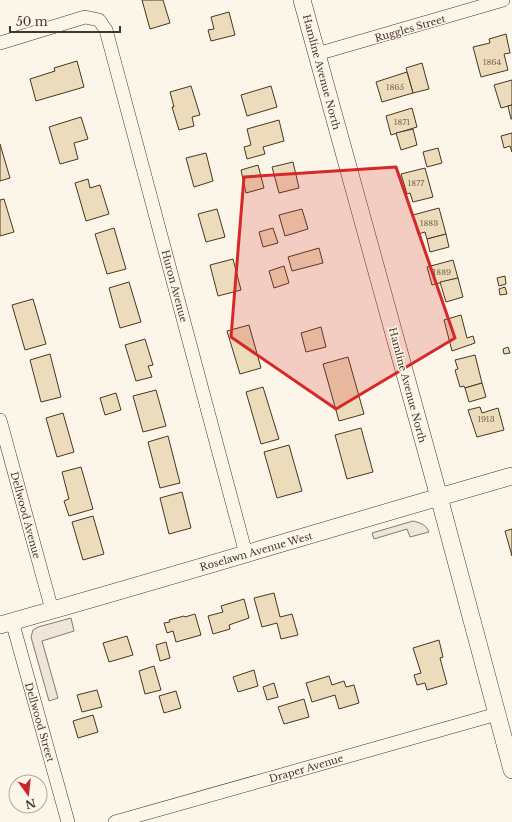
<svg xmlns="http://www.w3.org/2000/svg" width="512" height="822" viewBox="0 0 512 822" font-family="'Libre Baskerville',serif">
  <rect width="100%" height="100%" fill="#fbf6e9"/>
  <g fill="#ede6d9" stroke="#887966">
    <path d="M413,521C420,523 426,524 429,532L410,537L407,529L374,539L372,533Z"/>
    <polygon points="71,618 74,631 42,641 58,698 49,701 31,637 33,630 38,627"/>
  </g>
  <g fill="#ecdcbc" stroke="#4a3520">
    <polygon points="142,0 163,0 170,23 150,29"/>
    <polygon points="229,12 235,35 211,41 208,30 214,29 211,17"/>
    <polygon points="506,34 510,53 504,54 508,70 481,77 473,47 490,43 489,39"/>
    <polygon points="77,61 84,87 36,101 30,79 55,71 54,68"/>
    <polygon points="422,63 429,89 413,93 406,68"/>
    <polygon points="407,72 413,93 382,102 376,82"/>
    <polygon points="512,80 512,105 501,108 494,85"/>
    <polygon points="191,86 200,115 192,117 194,126 179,130 172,107 174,107 170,92"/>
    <polygon points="271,86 277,107 247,116 241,95"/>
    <polygon points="512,105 512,119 511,119 508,106"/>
    <polygon points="412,108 417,127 391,135 386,116"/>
    <polygon points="81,117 88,139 74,143 78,159 60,164 49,127"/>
    <polygon points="279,120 284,141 263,147 265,154 247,159 244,147 251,145 247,129"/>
    <polygon points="413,129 417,145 401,150 396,133"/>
    <polygon points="512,133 512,152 510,146 504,148 501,136"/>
    <polygon points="0,144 10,178 0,181"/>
    <polygon points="438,148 442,163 427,167 423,152"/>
    <polygon points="206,153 213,181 194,187 186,158"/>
    <polygon points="293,162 299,188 279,193 272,167"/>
    <polygon points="258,165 264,188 246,193 241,170"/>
    <polygon points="425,168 433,197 413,202 410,193 407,194 401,174"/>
    <polygon points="88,179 90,188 100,185 109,214 86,221 75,183"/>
    <polygon points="4,199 14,232 0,236 0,200"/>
    <polygon points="439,208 446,234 427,239 425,232 418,234 413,215"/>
    <polygon points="217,209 225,237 206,242 198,214"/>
    <polygon points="302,209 308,229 285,236 279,215"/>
    <polygon points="114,228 126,269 107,274 95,234"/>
    <polygon points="273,228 278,243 263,247 259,232"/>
    <polygon points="446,234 449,247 430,252 427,239"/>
    <polygon points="319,248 323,263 292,271 288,257"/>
    <polygon points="233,259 241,290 218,296 210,265"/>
    <polygon points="453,260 458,278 432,285 427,267"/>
    <polygon points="284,266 289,283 274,288 269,271"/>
    <polygon points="505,276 506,284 499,286 497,278"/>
    <polygon points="458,278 463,297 446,302 440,282"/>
    <polygon points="129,282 141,322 120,328 109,288"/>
    <polygon points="505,287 507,294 500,295 499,289"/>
    <polygon points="33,299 46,344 25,350 12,305"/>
    <polygon points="461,315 467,338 473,336 475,343 452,351 444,320"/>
    <polygon points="249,325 261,368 240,374 227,331"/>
    <polygon points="321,327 326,347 306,352 301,333"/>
    <polygon points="145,339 153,365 148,366 152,377 136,381 125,345"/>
    <polygon points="508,347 510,353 504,354 503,349"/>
    <polygon points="50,354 61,397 41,402 30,360"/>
    <polygon points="475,355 482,383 465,388 464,386 460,387 455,370 458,369 455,360"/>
    <polygon points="348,357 364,414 339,421 323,364"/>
    <polygon points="482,383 486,397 469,402 465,388"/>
    <polygon points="263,387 279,439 261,444 246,392"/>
    <polygon points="156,390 166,426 143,432 133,396"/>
    <polygon points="116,393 121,410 105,415 100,398"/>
    <polygon points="480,407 482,413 498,408 504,430 477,437 468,410"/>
    <polygon points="63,413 74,452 57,457 46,418"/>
    <polygon points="361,428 373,472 347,479 335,435"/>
    <polygon points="168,436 180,483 160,488 148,442"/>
    <polygon points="289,445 302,491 277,498 264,452"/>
    <polygon points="81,467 93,509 69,516 64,501 69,499 62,472"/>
    <polygon points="182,492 191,528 169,534 160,498"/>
    <polygon points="93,516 104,554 83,560 72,522"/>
    <polygon points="512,529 512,556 505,531"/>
    <polygon points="274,593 280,617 292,614 298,635 281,639 277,623 262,627 254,598"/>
    <polygon points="244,599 249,618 229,625 230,629 213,634 208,616 223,612 221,606"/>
    <polygon points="195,614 201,635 176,642 173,631 167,633 164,623 170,622 169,620 184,616 185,617"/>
    <polygon points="127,636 133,655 109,662 103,643"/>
    <polygon points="439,640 443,657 440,658 447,684 427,690 425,683 417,685 414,675 421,673 413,648"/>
    <polygon points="166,642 170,658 160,661 156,645"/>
    <polygon points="154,666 161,690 145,694 139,671"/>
    <polygon points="254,670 258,686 238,692 233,677"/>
    <polygon points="329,676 332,685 344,681 346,687 354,685 359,703 339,709 335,695 312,702 306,683"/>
    <polygon points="274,683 278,697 267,700 263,687"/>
    <polygon points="97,690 102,707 82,712 77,695"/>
    <polygon points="176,691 181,708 164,713 159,696"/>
    <polygon points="304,699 309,717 284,724 278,707"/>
    <polygon points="93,715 98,732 78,738 73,721"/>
  </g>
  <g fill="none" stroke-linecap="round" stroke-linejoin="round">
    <g stroke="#4a3520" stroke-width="14">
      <g id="minor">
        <polyline points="0,43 85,17 99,20 106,30 246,554"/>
        <polyline points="317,54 503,0"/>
        <polyline points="0,420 52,610"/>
        <polyline points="12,621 68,822"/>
        <polyline points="115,822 497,714"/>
      </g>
    </g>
    <g stroke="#4a3520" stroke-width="18">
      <g id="tertiary">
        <polyline points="302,0 439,497 512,770"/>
        <path d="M0,625C171,577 341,525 512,476"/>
      </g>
    </g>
    <use href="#minor" stroke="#fbf6e9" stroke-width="13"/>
    <use href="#tertiary" stroke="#fbf6e9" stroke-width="17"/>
  </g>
  <path fill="#d62828" fill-opacity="0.2" stroke="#d62828" stroke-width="3" stroke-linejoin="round" d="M396,167L455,338L336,409L231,337L244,177Z"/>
  <g text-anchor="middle" stroke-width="3" stroke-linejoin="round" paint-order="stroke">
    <g font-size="8" fill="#725f47">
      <text x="492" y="65">1864</text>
      <text x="395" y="90">1865</text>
      <text x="402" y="125">1871</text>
      <text x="416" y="186">1877</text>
      <text x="429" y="226">1883</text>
      <text x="442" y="275">1889</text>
      <text x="486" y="422">1913</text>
    </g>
    <g font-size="10" fill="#4a3520" stroke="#fbf6e9">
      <text transform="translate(410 28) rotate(-16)" y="4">Ruggles Street</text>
      <text transform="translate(322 72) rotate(75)" y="4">Hamline Avenue North</text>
      <text transform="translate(175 286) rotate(75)" y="4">Huron Avenue</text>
      <text transform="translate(408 385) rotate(75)" y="4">Hamline Avenue North</text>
      <text transform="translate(26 515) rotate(75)" y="4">Dellwood Avenue</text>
      <text transform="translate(256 551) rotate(-16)" y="4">Roselawn Avenue West</text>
      <text transform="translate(40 722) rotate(74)" y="4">Dellwood Street</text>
      <text transform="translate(306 768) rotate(-16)" y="4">Draper Avenue</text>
    </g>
  </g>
  <g transform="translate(28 794) rotate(165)"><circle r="19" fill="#fbf6e9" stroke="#b4a999"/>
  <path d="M0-3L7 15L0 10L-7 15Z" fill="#c62828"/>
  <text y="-6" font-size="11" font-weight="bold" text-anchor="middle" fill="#4a3520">N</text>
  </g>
  <path d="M10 26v6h110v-6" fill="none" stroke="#4a3520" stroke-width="2"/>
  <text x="16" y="26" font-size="12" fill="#4a3520" stroke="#fbf6e9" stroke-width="3" paint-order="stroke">50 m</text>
</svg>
